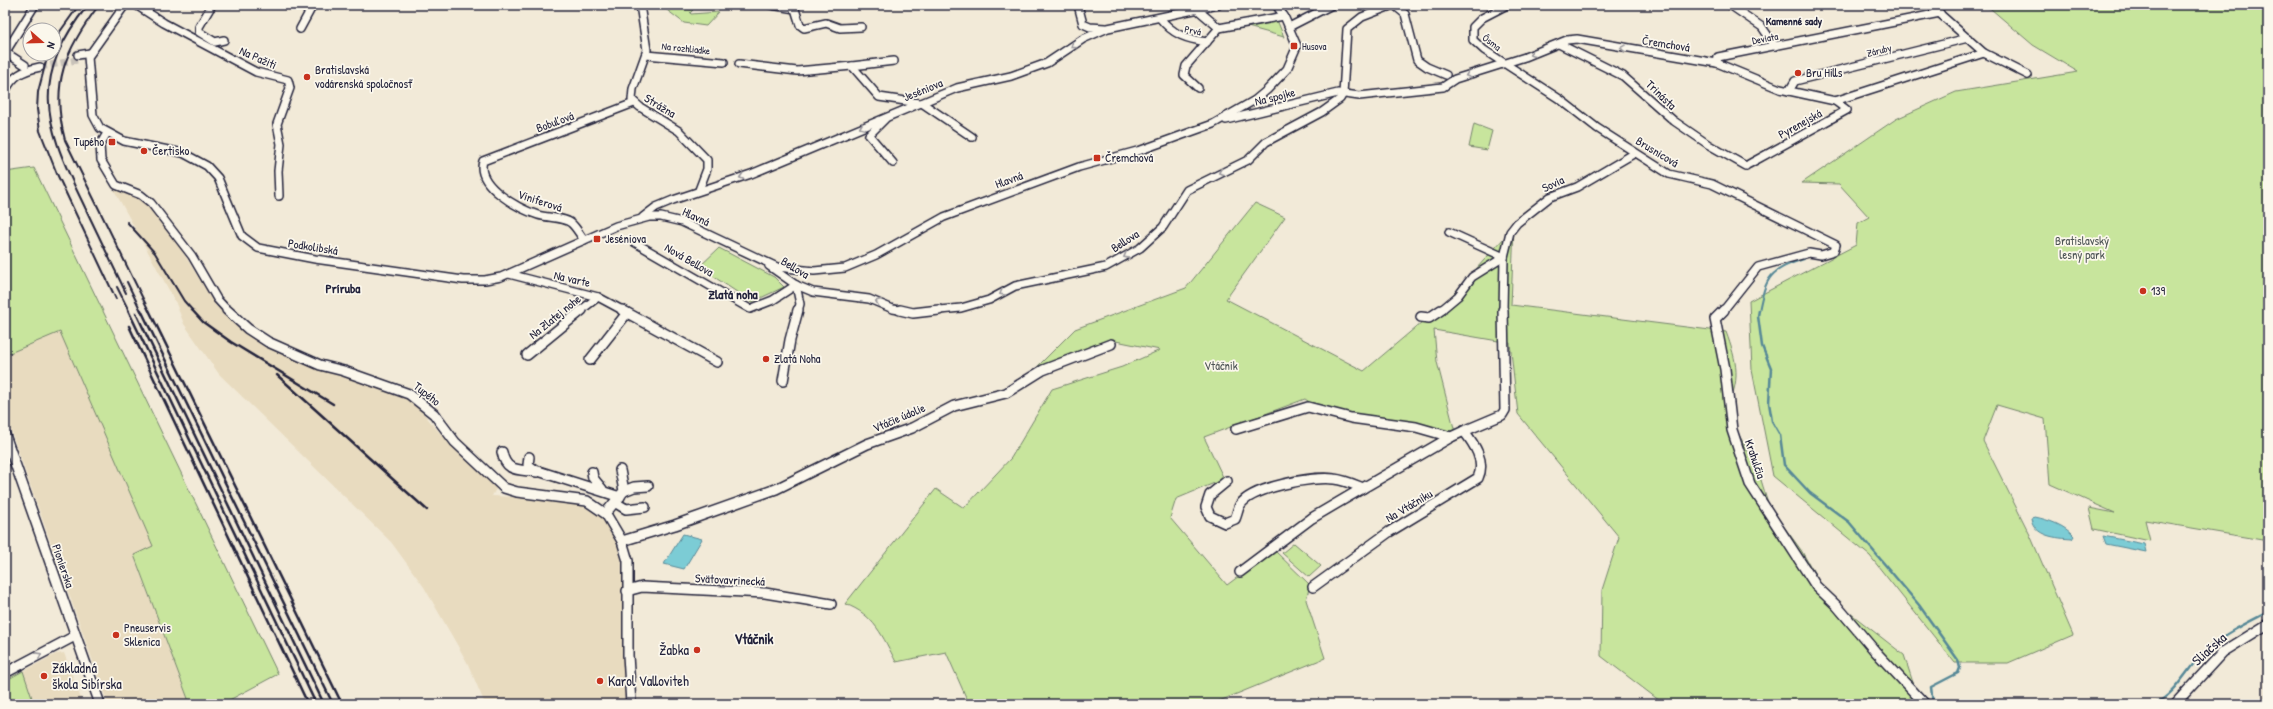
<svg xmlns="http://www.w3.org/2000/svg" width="2273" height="709" viewBox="0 0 2273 709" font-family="'Patrick Hand',sans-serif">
  <rect width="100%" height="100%" fill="#f2ead8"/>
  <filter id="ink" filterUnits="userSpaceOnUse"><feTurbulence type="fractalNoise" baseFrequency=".025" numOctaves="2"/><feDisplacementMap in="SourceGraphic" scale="8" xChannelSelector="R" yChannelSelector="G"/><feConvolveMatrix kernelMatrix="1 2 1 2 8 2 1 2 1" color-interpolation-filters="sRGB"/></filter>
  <g filter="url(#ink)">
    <g fill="#e8dbbf">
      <polygon points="114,190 135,196 147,204 179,246 216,306 230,317 324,370 357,379 403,395 413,401 439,432 497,487 492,496 556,499 583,503 599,514 617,540 622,554 627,704 485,704 467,662 424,587 391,542 219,374 184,324 175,301"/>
      <polygon points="60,331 153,546 134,556 190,704 108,704 5,414 5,355"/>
      <polygon points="64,653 83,704 5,704 5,681 56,654"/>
    </g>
    <g fill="#c8e59d" stroke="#75846c">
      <polygon points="664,5 679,5 679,8 693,10 690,13 691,14 719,12 706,26 684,23 663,7"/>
      <polygon points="1983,5 2268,5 2268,541 2145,520 2150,541 2094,529 2089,508 2115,513 2050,484 2045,419 1997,405 1983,441 2030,535 2073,635 2008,663 1955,663 1870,556 1773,476 1752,370 1749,301 1856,245 1858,223 1869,217 1839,184 1802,183 1896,119 1956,92 2078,72 2033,45 1991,9"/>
      <polygon points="1277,20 1284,37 1244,26"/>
      <polygon points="1474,124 1492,131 1487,150 1469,147"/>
      <polygon points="34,168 278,674 222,704 190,704 134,555 153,546 60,332 5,355 5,172"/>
      <path d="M1255,203L1285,217L1226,299L1364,371L1448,300L1514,227L1511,305L1726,332C1737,362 1742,381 1725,410L1757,467L1769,506L1801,550L1827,595L1904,655L1920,704H1659L1660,701L1601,656L1602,590L1619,537L1518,414L1510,343L1434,330L1437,362L1455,432L1320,409L1305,399L1204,437L1224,479L1176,499L1170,518L1227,585L1274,550L1310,585L1306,600L1325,658L1212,704H969L946,652L896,662C883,637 874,614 845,604L936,489L964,508L1011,458L1052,389L1122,367L1160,350L1111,340L1037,367L1075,329L1186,288Z"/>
      <polygon points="719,248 774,277 784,287 752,302 699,267"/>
      <polygon points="1294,543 1321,566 1309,577 1282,553"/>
      <polygon points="23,671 34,704 5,704 5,681"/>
    </g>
    <g fill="#7bccd5" stroke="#578897">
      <path d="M2035,517C2049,520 2064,525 2074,536L2072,539C2057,538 2034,537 2031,518Z"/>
      <polygon points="683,534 702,539 684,569 664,564"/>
      <polygon points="2103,536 2144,544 2146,552 2106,544"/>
    </g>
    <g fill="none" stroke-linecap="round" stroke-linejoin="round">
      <path stroke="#578897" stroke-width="2" d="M1759,311C1766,276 1770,270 1804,259"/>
      <g stroke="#578897" stroke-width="2.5">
        <polyline points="1759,310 1758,316 1762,346 1771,368 1769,403 1772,421 1780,435 1784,465 1810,493 1849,522 1919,605 1958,660 1960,668 1958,673 1931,687 1933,704"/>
        <path d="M2155,704C2176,693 2185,672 2201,655C2219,636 2245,624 2268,612"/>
      </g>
      <polyline stroke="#c8c2b9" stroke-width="7" stroke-dasharray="7 3.5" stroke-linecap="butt" points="40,67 77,60"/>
      <g stroke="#22223b" stroke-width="10">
        <g id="minor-far1">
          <polyline points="125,5 88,57 93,115 100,128 124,141 183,153 207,166 218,178 242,236 258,248 315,259 463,280 485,280 501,277 616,226 649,217 661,217 682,222 777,267 814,271 845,268 876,255 944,217 1079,167 1141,150 1213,124 1255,100 1267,90 1287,69 1297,46 1284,16 1276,5"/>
          <polyline points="136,5 164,23 256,72 288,80 290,88 277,124 281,144 278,171 279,196"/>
          <polyline points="212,5 199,27 199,32 215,42 224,40"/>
          <polyline points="640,5 647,50 633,89 632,100 640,107 679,131 707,160 707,169 699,190"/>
          <polyline points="771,5 795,9 800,25 804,28 826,23 840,28 861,27"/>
          <polyline points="1078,5 1083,24 1090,27 1105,28"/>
          <polyline points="1394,5 1405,14 1417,60 1427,67 1446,75"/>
          <polyline points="1507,5 1482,18 1473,27 1473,40 1484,50 1561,100 1597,128 1669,174 1712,184 1836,245 1834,251 1821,255 1809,253 1758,267 1723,311"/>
          <polyline points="1730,5 1762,27 1775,46"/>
          <polyline points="1930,5 1984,53 2028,75"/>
          <polyline points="1198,10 1219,28"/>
          <path d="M1160,18C1173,35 1187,39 1207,42"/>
          <polyline points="1289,27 1332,5"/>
          <polyline points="300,29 313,5"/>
          <polyline points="1559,44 1623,76 1674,121 1709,145 1746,166"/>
          <polyline points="5,52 25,65"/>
          <polyline points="5,53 35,5"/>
          <polyline points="78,55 90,53"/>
          <polyline points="646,55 724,62"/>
          <polyline points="1717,63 1718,57 1940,13"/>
          <polyline points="739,64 797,71 852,66 879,97 919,103"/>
          <polyline points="852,66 894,61"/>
          <polyline points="1198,88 1184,75 1186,66 1219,28 1284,16"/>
          <polyline points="1789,91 1795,81 1968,38"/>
          <path d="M5,92C13,75 22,71 40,67"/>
          <polyline points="922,103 972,137"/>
          <polyline points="885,119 869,135 893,163"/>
          <polyline points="1226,120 1338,93 1359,96 1443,87 1455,79 1525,57 1567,40 1577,39 1717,63 1780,89 1835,101 1984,53"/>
          <polyline points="107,133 100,145 101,160 116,185 141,195 151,203 192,256 217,299 228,311"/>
          <polyline points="1749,164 1847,110 1835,101"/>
          <polyline points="643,217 656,207 673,200 751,174 957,88 1011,76 1047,63 1083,39 1108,28 1218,5"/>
          <polyline points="1449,232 1504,257"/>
          <path d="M584,240C580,235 576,227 571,223C564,217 547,218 538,215C520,209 475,186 483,161L634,103"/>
          <polyline points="634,242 750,309 773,300 796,285"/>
          <polyline points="769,266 796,285 813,292 869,299 893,309 905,311"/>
          <polyline points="509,274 598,297 624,311"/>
          <polyline points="796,285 800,304 798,311"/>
          <polyline points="580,311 598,297"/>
          <polyline points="929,311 961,308 989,300 1015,286 1106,267 1140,248 1163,227 1187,190 1248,160 1266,142 1322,112 1340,99 1343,94 1347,29 1362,17 1393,5"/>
          <polyline points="1440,311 1458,296 1472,277 1504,257"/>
          <polyline points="1503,311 1504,257 1510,232 1517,223 1550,197 1577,187 1635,153"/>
        </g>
      </g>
      <g stroke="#22223b" stroke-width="12">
        <g id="minor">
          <polyline points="227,310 248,329 268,342 320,365 344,371 409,394 434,414 455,442 504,488 517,492 587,501 606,514 622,541 628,561 628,655 631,704"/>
          <polyline points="622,310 717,362"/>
          <polyline points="900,310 913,313 939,310"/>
          <polyline points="1724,310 1715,319 1725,369 1732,430 1750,484 1816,586 1837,606 1875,651 1925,704"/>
          <polyline points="1421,317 1429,318 1441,310"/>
          <polyline points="527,355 582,310"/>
          <polyline points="590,360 627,313"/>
          <polyline points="783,381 790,340 798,310"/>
          <polyline points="1464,431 1502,415 1505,410 1503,310"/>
          <polyline points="5,435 100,704"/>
          <path d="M502,452C506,473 519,469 537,472"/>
          <polyline points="529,457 528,465 535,470 620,497"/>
          <polyline points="592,472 593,478 602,489"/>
          <path d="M1227,481L1210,495L1206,507L1210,516L1225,523L1235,519C1237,515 1238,508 1240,505C1252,487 1313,476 1334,479C1344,480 1353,484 1363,488L1451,437L1416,427L1351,418L1308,407L1236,429"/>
          <polyline points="624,491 634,487 648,486"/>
          <polyline points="616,503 626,509 645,507"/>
          <polyline points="609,509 624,491 620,470"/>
          <polyline points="622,541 675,525 776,489 867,444 912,428 954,406 1006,393 1043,370 1111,344"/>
          <polyline points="1240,572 1312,518 1363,488"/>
          <path d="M1313,587L1389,532L1478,478C1486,461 1474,444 1464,431L1451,437"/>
          <polyline points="627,591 642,587 765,593 831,604"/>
          <polyline points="5,673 75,636"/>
          <polyline points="2175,704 2223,652 2268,624"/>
        </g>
      </g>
      <use href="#minor-far1" stroke="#fbf7ec" stroke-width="7"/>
      <use href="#minor" stroke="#fbf7ec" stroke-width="9"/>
      <g stroke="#22223b" stroke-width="2">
        <path d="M88,5C31,76 43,121 80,197C95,229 111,261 126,293"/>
        <path d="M99,5C65,50 50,84 65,140L149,311"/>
        <polyline points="54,40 79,5"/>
        <polyline points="48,54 38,92 37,109 40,131 57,174 116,299"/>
        <polyline points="127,222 155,253 184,301 193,311"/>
        <polyline points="127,282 141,311"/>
        <polyline points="117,287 129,311"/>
      </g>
      <g stroke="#22223b" stroke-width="2.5">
        <polyline points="128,310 316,704"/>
        <polyline points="141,310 333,704"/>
        <polyline points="149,310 342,704"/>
        <polyline points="192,310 203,322 231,342 333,404"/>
        <polyline points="136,313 324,704"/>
        <polyline points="129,326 308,704"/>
        <polyline points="277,375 427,510"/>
      </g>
    </g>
    <defs><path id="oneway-chevron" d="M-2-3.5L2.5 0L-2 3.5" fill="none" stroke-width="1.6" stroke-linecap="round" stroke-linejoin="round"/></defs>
    <g stroke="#99979c">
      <use href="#oneway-chevron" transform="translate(1073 46) rotate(146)"/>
      <use href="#oneway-chevron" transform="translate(1623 48) rotate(-171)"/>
      <use href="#oneway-chevron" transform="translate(1532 54) rotate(159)"/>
      <use href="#oneway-chevron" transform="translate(1468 75) rotate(162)"/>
      <use href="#oneway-chevron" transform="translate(862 127) rotate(158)"/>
      <use href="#oneway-chevron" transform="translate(1221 172) rotate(158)"/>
      <use href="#oneway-chevron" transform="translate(742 177) rotate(163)"/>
      <use href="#oneway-chevron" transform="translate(1126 256) rotate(151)"/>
      <use href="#oneway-chevron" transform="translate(1002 293) rotate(151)"/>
      <use href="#oneway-chevron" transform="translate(878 302) rotate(-158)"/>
      <use href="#oneway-chevron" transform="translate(39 655) rotate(-28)"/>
    </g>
  </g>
  <g fill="#c8321e" stroke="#fbf7ec" stroke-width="1.5">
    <rect x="1290" y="42" width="8" height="8" rx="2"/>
    <circle cx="1798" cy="73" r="4"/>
    <circle cx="307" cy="77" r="4"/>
    <rect x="108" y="138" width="8" height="8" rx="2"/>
    <circle cx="144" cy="151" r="4"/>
    <rect x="1093" y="154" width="8" height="8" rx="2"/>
    <rect x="593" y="235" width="8" height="8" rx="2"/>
    <circle cx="2143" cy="291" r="4"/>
    <circle cx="766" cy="359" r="4"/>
    <circle cx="116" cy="635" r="4"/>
    <circle cx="697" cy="650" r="4"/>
    <circle cx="44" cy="676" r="4"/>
    <circle cx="600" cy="681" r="4"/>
  </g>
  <g text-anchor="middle" stroke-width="3.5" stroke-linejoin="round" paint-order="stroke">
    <g font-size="10" fill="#22223b" stroke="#fbf7ec">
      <text transform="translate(1193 30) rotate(11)" y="4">Prvá</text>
      <text transform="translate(1765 38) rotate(-10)" y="4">Deviata</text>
      <text transform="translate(1492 42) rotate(37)" y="4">Ôsma</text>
      <text transform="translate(686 48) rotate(6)" y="4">Na rozhliadke</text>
      <text transform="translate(1879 50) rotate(-14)" y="4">Záruby</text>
    </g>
    <g font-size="10" fill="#22223b" stroke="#fbf7ec" text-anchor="start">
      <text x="1302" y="50">Husova</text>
    </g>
    <g font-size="11" font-weight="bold" fill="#22223b" stroke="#fbf7ec">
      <text x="1794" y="25">Kamenné sady</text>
    </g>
    <g font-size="12" fill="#22223b" stroke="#fbf7ec">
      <text transform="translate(1666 44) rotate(9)" y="4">Čremchová</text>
      <text transform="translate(258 58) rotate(24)" y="4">Na Pažiti</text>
      <text transform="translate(923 90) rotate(-22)" y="4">Jeséniova</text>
      <text transform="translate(1661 95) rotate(44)" y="4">Trinásta</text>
      <text transform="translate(1275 97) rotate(-14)" y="4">Na spojke</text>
      <text transform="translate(660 106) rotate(31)" y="4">Strážna</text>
      <text transform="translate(555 122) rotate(-20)" y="4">Bobuľová</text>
      <text transform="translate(1800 124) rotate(-29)" y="4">Pyrenejská</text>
      <text transform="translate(1657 152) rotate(31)" y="4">Brusnicová</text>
      <text transform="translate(1009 180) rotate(-20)" y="4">Hlavná</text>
      <text transform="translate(1553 184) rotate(-25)" y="4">Sovia</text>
      <text transform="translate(540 201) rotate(18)" y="4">Viniferová</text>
      <text transform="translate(696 217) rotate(24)" y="4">Hlavná</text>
      <text transform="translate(1125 241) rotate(-33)" y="4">Bellova</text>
      <text transform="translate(313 247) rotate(9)" y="4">Podkolibská</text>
      <text transform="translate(689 260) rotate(30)" y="4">Nová Bellova</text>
      <text transform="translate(795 268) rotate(31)" y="4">Bellova</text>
      <text transform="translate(572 279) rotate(13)" y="4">Na varte</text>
      <text transform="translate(555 317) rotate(-39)" y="4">Na Zlatej nohe</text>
      <text transform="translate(427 394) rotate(38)" y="4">Tupého</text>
      <text transform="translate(899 418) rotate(-23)" y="4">Vtáčie údolie</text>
      <text transform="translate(1755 459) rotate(71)" y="4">Krahulčia</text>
      <text transform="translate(1409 506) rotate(-31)" y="4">Na Vtáčniku</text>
      <text transform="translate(63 566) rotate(71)" y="4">Pionierska</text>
      <text transform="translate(730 580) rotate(3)" y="4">Svätovavrinecká</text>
    </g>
    <g font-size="12" fill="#22223b" stroke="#fbf7ec" text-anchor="start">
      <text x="315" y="74">Bratislavská<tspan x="315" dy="14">vodárenská spoločnosť</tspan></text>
      <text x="1806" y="77">Bru Hills</text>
      <text x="104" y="146" text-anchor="end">Tupého</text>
      <text x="152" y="155">Čertisko</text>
      <text x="1105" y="162">Čremchová</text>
      <text x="605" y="243">Jeséniova</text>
      <text x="2151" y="295">139</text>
      <text x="774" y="363">Zlatá Noha</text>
      <text x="124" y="632">Pneuservis<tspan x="124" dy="14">Sklenica</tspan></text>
    </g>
    <g font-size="12" fill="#4c5354" stroke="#fbf7ec">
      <text x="2082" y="245">Bratislavský<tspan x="2082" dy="14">lesný park</tspan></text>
      <text x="1221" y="370">Vtáčnik</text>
    </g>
    <g font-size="13" font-weight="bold" fill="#22223b" stroke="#fbf7ec">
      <text x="343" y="293">Príruba</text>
      <text x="733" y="299">Zlatá noha</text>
    </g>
    <g font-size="14" font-weight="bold" fill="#22223b" stroke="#fbf7ec">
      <text x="754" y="644">Vtáčnik</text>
    </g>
    <g font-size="14" fill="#22223b" stroke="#fbf7ec">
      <text transform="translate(2209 649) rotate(-42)" y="5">Sliačska</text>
    </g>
    <g font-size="14" fill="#22223b" stroke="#fbf7ec" text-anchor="start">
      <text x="689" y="655" text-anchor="end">Žabka</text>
      <text x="52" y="673">Základná<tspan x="52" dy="16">škola Sibírska</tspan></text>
      <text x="608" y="686">Karol Valloviteh</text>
    </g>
  </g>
  <rect width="2273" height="709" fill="none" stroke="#fbf7ec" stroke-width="20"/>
  <rect x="10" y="10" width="2253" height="689" fill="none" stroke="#22223b" stroke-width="1.5" filter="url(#ink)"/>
  <g transform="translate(42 42) rotate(110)"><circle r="19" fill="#fbf7ec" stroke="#a4a2a5"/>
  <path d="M0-3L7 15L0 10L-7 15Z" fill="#c8321e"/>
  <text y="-6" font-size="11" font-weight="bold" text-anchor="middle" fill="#22223b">N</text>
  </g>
</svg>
